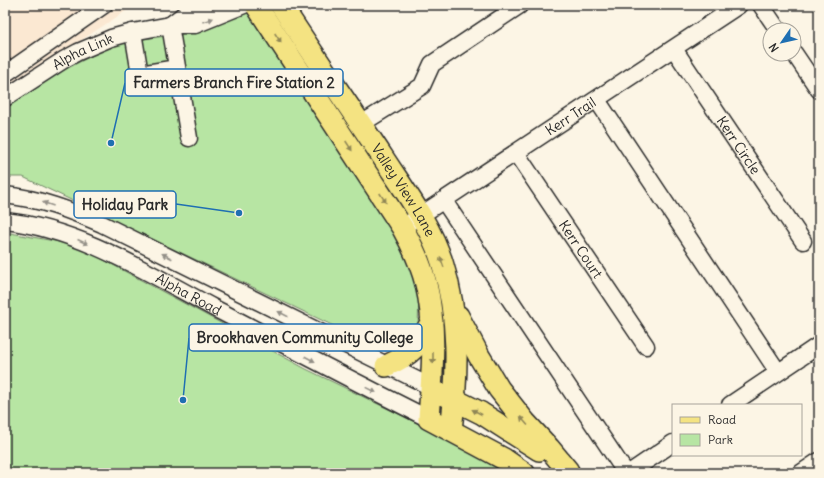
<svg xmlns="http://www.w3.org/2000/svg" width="824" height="478" viewBox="0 0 824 478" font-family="Delius,sans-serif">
  <rect width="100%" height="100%" fill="#fcf5e5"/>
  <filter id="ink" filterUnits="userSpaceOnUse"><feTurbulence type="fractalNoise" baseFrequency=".025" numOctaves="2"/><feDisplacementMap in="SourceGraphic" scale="8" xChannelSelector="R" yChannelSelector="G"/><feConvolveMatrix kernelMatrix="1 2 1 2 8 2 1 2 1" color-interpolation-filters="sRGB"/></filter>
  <g filter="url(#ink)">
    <polygon fill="#fbe8d2" points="5,5 135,5 5,90"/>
    <g fill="#b7e5a3" stroke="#718867">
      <polygon points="248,9 405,249 419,287 418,329 386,351 23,177 5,177 5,108 44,80 119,42 198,32"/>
      <polygon points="5,232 76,245 306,369 448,438 504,473 5,473"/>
    </g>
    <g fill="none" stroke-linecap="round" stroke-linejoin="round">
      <g stroke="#2b2b2b" stroke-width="19">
        <g id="minor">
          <polyline points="761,5 778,30"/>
          <polyline points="170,25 189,138"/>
          <polyline points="170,25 187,12 205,5"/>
          <polyline points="133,32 140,74 177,68"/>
          <path id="s1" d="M674,49L803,241"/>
          <polyline points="794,53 819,90"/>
          <polyline points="5,74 104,5"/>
          <path id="s2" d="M5,98L65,59L78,52L111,38L133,32L170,25H195L244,5"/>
          <polyline points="597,100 778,372"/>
          <polyline points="361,124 422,86 432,64 520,5"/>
          <path id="s3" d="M516,153L646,346"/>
          <path d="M5,195C41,199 69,210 102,224L431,387"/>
          <polyline points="444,201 626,473"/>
          <path id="s4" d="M5,221C80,229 148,273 214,308C285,345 357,383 429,419"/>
          <path id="s5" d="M412,221L739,5"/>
          <polyline points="730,405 819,345"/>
          <polyline points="629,473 673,443"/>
          <polyline points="801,473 819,461"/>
        </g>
      </g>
      <g stroke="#2b2b2b" stroke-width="24">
        <g id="major">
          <path d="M256,5L402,227C412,245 421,264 426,284C437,328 432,374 429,419L504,459L524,473"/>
          <path id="s6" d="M281,5C314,56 349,106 382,156C404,190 430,224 442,262C460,318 458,373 451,430"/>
          <polyline points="458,316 479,356 499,389 525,422 549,448 568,471"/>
          <path d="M386,366C413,354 418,346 432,321"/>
          <polyline points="443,394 481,413 539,450"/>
        </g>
      </g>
      <use href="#minor" stroke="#fcf5e5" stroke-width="16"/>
      <use href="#major" stroke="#f4e382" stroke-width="21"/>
    </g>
    <defs><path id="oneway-solid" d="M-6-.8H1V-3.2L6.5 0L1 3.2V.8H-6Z"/></defs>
    <g fill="#949088">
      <use href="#oneway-solid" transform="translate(208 20) rotate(-20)"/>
      <use href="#oneway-solid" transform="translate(48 204) rotate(-161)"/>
      <use href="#oneway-solid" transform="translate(83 242) rotate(24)"/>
      <use href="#oneway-solid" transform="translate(167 256) rotate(-153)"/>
      <use href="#oneway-solid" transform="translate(283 314) rotate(-153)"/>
      <use href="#oneway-solid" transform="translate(310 359) rotate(28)"/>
      <use href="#oneway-solid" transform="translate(371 390) rotate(26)"/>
    </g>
    <g fill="#908756">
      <use href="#oneway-solid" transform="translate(278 38) rotate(57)"/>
      <use href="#oneway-solid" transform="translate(349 146) rotate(57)"/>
      <use href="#oneway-solid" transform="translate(383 198) rotate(57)"/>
      <use href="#oneway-solid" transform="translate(442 262) rotate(-109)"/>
      <use href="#oneway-solid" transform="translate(433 358) rotate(90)"/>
      <use href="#oneway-solid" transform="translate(477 412) rotate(-152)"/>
      <use href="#oneway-solid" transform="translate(524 421) rotate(-131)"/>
    </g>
  </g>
  <g text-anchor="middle" stroke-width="3.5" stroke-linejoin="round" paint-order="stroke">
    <g font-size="14" fill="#2b2b2b" stroke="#fcf5e5">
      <text dy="5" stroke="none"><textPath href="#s2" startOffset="91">Alpha Link</textPath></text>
      <text dy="5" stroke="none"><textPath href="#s5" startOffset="190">Kerr Trail</textPath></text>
      <text dy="5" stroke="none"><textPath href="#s1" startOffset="116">Kerr Circle</textPath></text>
      <text dy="5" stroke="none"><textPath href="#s6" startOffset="222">Valley View Lane</textPath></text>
      <text dy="5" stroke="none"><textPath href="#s3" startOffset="116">Kerr Court</textPath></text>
      <text dy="5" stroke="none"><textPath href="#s4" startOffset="199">Alpha Road</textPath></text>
    </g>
  </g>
  <path fill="none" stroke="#1f6fb2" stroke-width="1.5" d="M111 143L125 83M239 213L176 204M183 400L189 338"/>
  <g fill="#1f6fb2" stroke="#fcf5e5" stroke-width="1.5">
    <circle cx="111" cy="143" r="4"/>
    <circle cx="239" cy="213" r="4"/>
    <circle cx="183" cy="400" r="4"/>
  </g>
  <g fill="#fcf5e5" stroke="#1f6fb2" stroke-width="1.5">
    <rect x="125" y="69" width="218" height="27" rx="4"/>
    <rect x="74" y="191" width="102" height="27" rx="4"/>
    <rect x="189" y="324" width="233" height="27" rx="4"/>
  </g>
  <g font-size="15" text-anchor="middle" font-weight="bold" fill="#2b2b2b">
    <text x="234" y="88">Farmers Branch Fire Station 2</text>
    <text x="125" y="210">Holiday Park</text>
    <text x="305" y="343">Brookhaven Community College</text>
  </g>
  <rect width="824" height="478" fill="none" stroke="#fcf5e5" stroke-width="20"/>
  <rect x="10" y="10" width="804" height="458" fill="none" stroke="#2b2b2b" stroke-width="1.5" filter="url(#ink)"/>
  <rect x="672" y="404" width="130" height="52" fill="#fcf5e5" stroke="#a8a49b"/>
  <rect x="680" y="417" width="20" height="6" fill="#f4e382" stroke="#a8a49b"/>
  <text x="708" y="424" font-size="12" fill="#2b2b2b">Road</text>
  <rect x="680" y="434" width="20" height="12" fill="#b7e5a3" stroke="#a8a49b"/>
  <text x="708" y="444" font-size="12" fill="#2b2b2b">Park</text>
  <g transform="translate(782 42) rotate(236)"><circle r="19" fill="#fcf5e5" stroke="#a8a49b"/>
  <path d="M0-3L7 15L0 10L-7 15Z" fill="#1f6fb2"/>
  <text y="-6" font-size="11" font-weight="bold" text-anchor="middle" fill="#2b2b2b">N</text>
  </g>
</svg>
